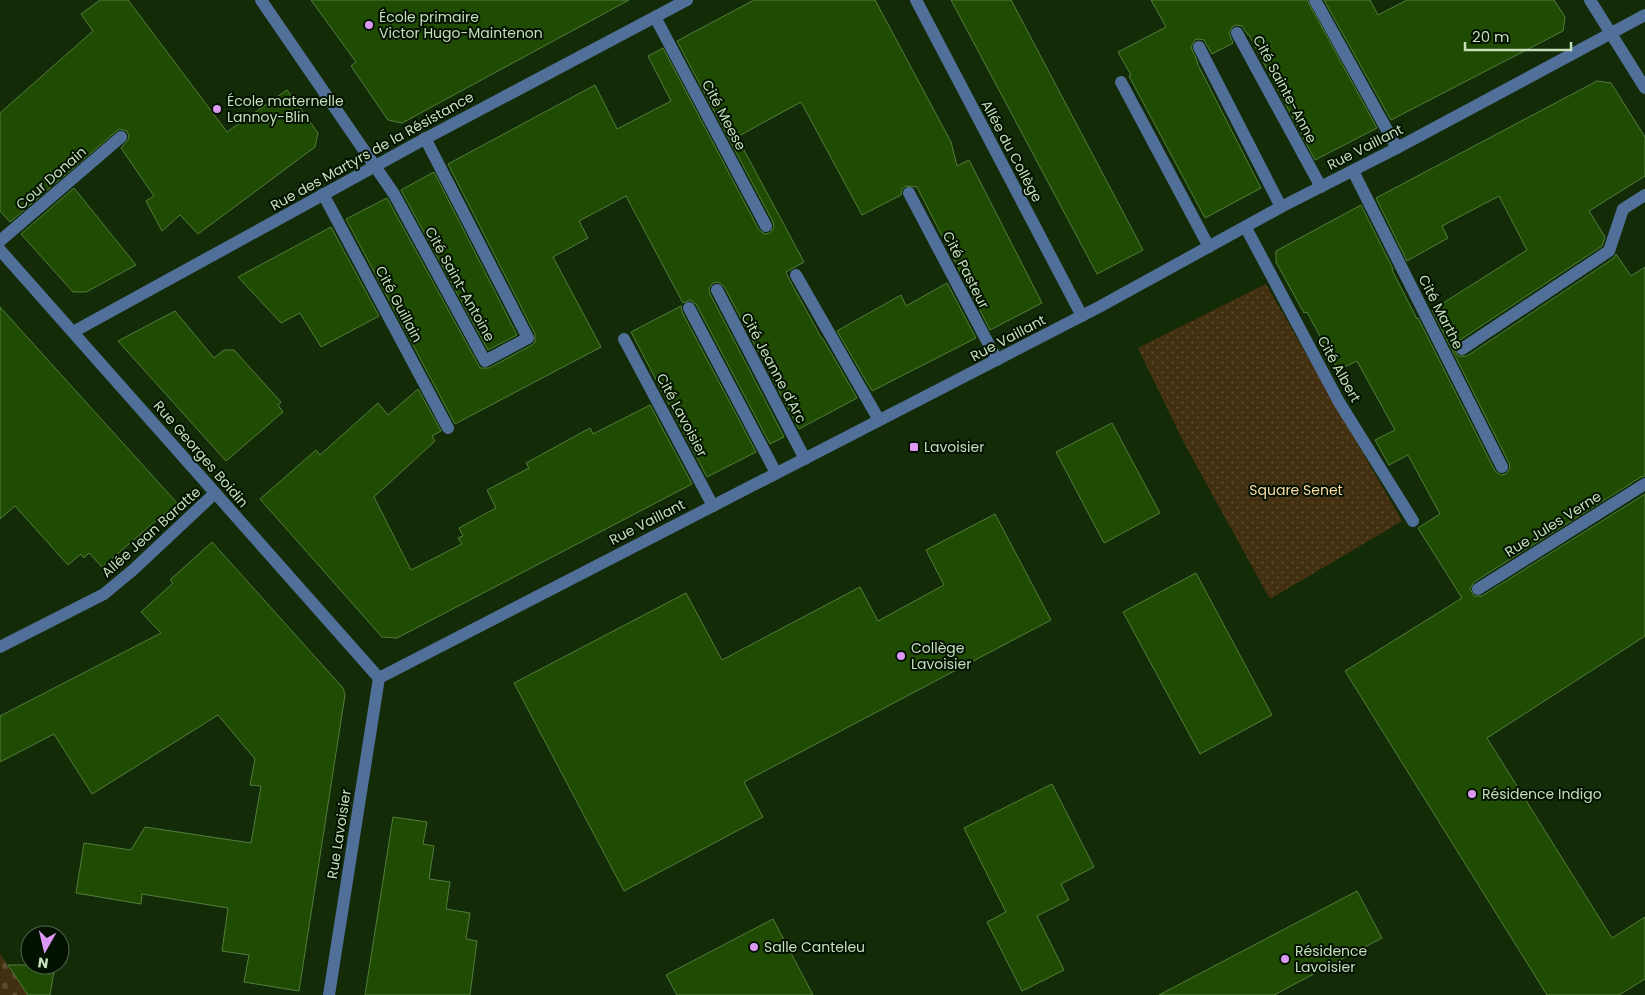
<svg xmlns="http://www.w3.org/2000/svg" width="1645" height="995" viewBox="0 0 1645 995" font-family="Poppins,sans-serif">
  <defs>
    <pattern id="cemetery-stones" width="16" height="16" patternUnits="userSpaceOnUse" patternTransform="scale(1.25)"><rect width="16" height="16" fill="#433011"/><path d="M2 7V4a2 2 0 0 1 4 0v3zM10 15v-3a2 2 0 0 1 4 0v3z" fill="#5d4e32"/></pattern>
    <pattern id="park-dots" width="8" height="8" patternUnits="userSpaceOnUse" patternTransform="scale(1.25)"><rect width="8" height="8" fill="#433011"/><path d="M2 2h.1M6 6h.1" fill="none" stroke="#5d4e32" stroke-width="1.8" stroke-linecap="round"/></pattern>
  </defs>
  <rect width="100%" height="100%" fill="#142b08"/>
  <polygon fill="url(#cemetery-stones)" points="0,954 28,995 0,995"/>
  <polygon fill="url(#park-dots)" points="1266,284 1402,521 1270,599 1184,443 1138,348"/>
  <g fill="#204b02" stroke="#517e3c">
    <polygon points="100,0 128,0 227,132 287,90 318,133 315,147 198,234 180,215 162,231 146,201 154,196 121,148 128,140 129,136 127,131 119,129 10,222 0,211 0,113 93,31 81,14"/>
    <polygon points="311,0 629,0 402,123 388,120 351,66 356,62"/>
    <polygon points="754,0 875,0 951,142 957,166 969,160 1042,303 990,330 917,187 906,186 902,189 901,195 862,215 801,102 737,137 804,262 786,272 789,279 822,339 823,339 857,398 799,429 724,286 718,282 713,283 709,289 710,294 784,437 770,444 696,304 690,300 683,303 626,196 579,221 588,238 553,257 601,347 455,424 346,219 387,198 480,368 489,368 532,345 535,342 535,334 448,164 595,85 617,129 671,101 648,56 663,48 759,230 765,234 770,233 774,227 773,222 677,41"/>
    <polygon points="951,0 1011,0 1143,250 1097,274"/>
    <polygon points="1151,0 1307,0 1377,128 1315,160 1249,35 1248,35 1242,26 1237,25 1233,26 1229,33 1233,43 1212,54 1204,40 1199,39 1195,40 1191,47 1198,63 1197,63 1261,188 1205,218 1138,93 1129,76 1131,75 1118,52 1166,27"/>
    <polygon points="1324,0 1370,0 1378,15 1407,0 1554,0 1565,17 1563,31 1391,120"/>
    <polygon points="1597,81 1611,83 1645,137 1645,176 1589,211 1605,237 1602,246 1457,342 1454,349 1458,356 1467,356 1614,258 1616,254 1631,276 1645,267 1645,476 1641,477 1474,582 1470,589 1474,596 1482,596 1645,494 1645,636 1487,738 1612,938 1645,917 1645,979 1619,995 1547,995 1345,671 1462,598 1418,528 1440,514 1408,455 1389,465 1375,440 1395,430 1357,361 1338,370 1307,312 1304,313 1276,262 1276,251 1361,205 1393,269 1392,270 1417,319 1418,318 1495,471 1501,475 1506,474 1510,468 1509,463 1432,310 1527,250 1499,196 1442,226 1448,238 1407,261 1376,198"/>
    <polygon points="434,172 517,335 488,350 401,190"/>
    <polygon points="74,188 136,265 86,292 73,292 21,234"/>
    <polygon points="331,227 379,316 321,347 300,313 281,323 238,277"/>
    <polygon points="947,283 976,338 872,391 837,331 901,295 906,306"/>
    <polygon points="681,306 682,312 756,452 707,477 631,332"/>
    <polygon points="0,307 177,503 102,567 89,553 84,558 81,554 68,565 15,506 0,519"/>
    <polygon points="175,311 214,358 224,350 234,350 281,402 278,405 283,412 226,461 118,341"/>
    <polygon points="418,389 441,431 432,436 435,441 374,497 411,570 462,544 458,538 463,536 459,528 496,508 487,490 529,468 526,463 590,428 593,434 650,405 692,484 397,638 382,637 260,499 316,450 320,455 378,403 388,415"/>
    <polygon points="1112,423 1160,513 1104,543 1056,452"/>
    <polygon points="995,514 1051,620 744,782 763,817 624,891 514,683 686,593 722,660 860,587 878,621 944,585 926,550"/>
    <polygon points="212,542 343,688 345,695 299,991 244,982 249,955 222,951 228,908 142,894 141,904 76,893 84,843 131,850 145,827 251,843 261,786 250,785 255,759 218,715 92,794 54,734 0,762 0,716 161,633 141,612 173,583 170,580"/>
    <polygon points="1196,573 1272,715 1200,754 1123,612"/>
    <polygon points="1052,784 1094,867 1061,884 1069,900 1037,916 1064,970 1022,991 987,922 1006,912 964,828"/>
    <polygon points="393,817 427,822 423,844 434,846 429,879 450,882 446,909 470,913 466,939 477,941 470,995 365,995"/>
    <polygon points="1357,891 1382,938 1274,995 1159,995"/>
    <polygon points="773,919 813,995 677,995 666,975"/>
    <polygon points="8,965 55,965 50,995 28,995"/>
  </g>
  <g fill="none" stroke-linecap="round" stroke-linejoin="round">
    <g stroke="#506f99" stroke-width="12">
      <polyline points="261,0 394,194 485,361 528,338 425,138"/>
      <polyline points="916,0 1082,316"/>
      <polyline points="1315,0 1397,148"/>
      <polyline points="1590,0 1645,88"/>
      <polyline points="655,17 766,226"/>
      <polyline points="1237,33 1321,187"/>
      <polyline points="1199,47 1281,207"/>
      <polyline points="1121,82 1209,247"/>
      <polyline points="1353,171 1502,467"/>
      <polyline points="909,193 997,360"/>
      <polyline points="323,194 448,428"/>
      <polyline points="1246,228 1339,402 1413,521"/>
      <polyline points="0,241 121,137"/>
      <polyline points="0,250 379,678"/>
      <polyline points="796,275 879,420"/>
      <polyline points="717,290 805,459"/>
      <polyline points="689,308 776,473"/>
      <polyline points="73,332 419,142 687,0"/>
      <polyline points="624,339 713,506"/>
      <polyline points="1462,349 1609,251 1623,209 1645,195"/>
      <polyline points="1478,589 1645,484"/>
      <polyline points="0,647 104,594 133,570 215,493"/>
      <polyline points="379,678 1099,307 1281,207 1397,148 1645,15"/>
      <polyline points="329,995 379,678"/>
    </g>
  </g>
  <g fill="#dc99f4" stroke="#031200" stroke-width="2">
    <circle cx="369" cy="25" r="5"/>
    <circle cx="217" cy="109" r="5"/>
    <rect x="909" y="442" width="10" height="10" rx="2.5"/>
    <circle cx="901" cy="656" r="5"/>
    <circle cx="1472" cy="794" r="5"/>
    <circle cx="754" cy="947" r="5"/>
    <circle cx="1285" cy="959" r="5"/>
  </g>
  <g text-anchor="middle" stroke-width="4" stroke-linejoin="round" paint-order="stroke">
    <g font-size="14" fill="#c6dfbc" stroke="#031200" text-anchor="start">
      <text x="379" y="22">École primaire<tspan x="379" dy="16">Victor Hugo-Maintenon</tspan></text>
      <text x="227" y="106">École maternelle<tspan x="227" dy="16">Lannoy-Blin</tspan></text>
      <text x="924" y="452">Lavoisier</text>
      <text x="911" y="653">Collège<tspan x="911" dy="16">Lavoisier</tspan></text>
      <text x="1482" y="799">Résidence Indigo</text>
      <text x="764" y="952">Salle Canteleu</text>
      <text x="1295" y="956">Résidence<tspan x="1295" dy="16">Lavoisier</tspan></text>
    </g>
    <g font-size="14" fill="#c6dfbc" stroke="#031200">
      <text transform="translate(1285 89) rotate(62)" y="5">Cité Sainte-Anne</text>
      <text transform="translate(724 115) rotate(62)" y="5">Cité Meese</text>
      <text transform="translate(1365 147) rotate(-27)" y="5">Rue Vaillant</text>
      <text transform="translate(372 151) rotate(-29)" y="5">Rue des Martyrs de la Résistance</text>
      <text transform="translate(1012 151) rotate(62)" y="5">Allée du Collège</text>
      <text transform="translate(51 178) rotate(-41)" y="5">Cour Donain</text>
      <text transform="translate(966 270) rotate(63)" y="5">Cité Pasteur</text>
      <text transform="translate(460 284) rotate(61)" y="5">Cité Saint-Antoine</text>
      <text transform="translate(399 304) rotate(62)" y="5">Cité Guillain</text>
      <text transform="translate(1441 312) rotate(63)" y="5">Cité Marthe</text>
      <text transform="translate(1008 338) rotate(-28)" y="5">Rue Vaillant</text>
      <text transform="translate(774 368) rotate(62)" y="5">Cité Jeanne d'Arc</text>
      <text transform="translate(1339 369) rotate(61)" y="5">Cité Albert</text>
      <text transform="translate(682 415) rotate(62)" y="5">Cité Lavoisier</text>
      <text transform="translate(201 454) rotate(49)" y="5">Rue Georges Boidin</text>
      <text transform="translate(647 522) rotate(-27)" y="5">Rue Vaillant</text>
      <text transform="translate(1553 524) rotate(-32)" y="5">Rue Jules Verne</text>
      <text transform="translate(151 532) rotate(-42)" y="5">Allée Jean Baratte</text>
      <text transform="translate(339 834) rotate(-81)" y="5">Rue Lavoisier</text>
    </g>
    <g font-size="14" fill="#fcd8a2" stroke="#031200">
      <text x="1296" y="495">Square Senet</text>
    </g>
  </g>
  <g transform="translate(45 950) rotate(188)"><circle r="24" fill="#031200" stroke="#51644b"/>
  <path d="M0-4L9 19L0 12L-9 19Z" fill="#dc99f4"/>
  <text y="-8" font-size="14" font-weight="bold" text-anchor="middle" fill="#c6dfbc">N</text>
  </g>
  <path d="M1465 42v8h106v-8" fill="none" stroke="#c6dfbc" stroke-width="2.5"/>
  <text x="1472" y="42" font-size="15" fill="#c6dfbc" stroke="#031200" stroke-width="4" paint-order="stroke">20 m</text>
</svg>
